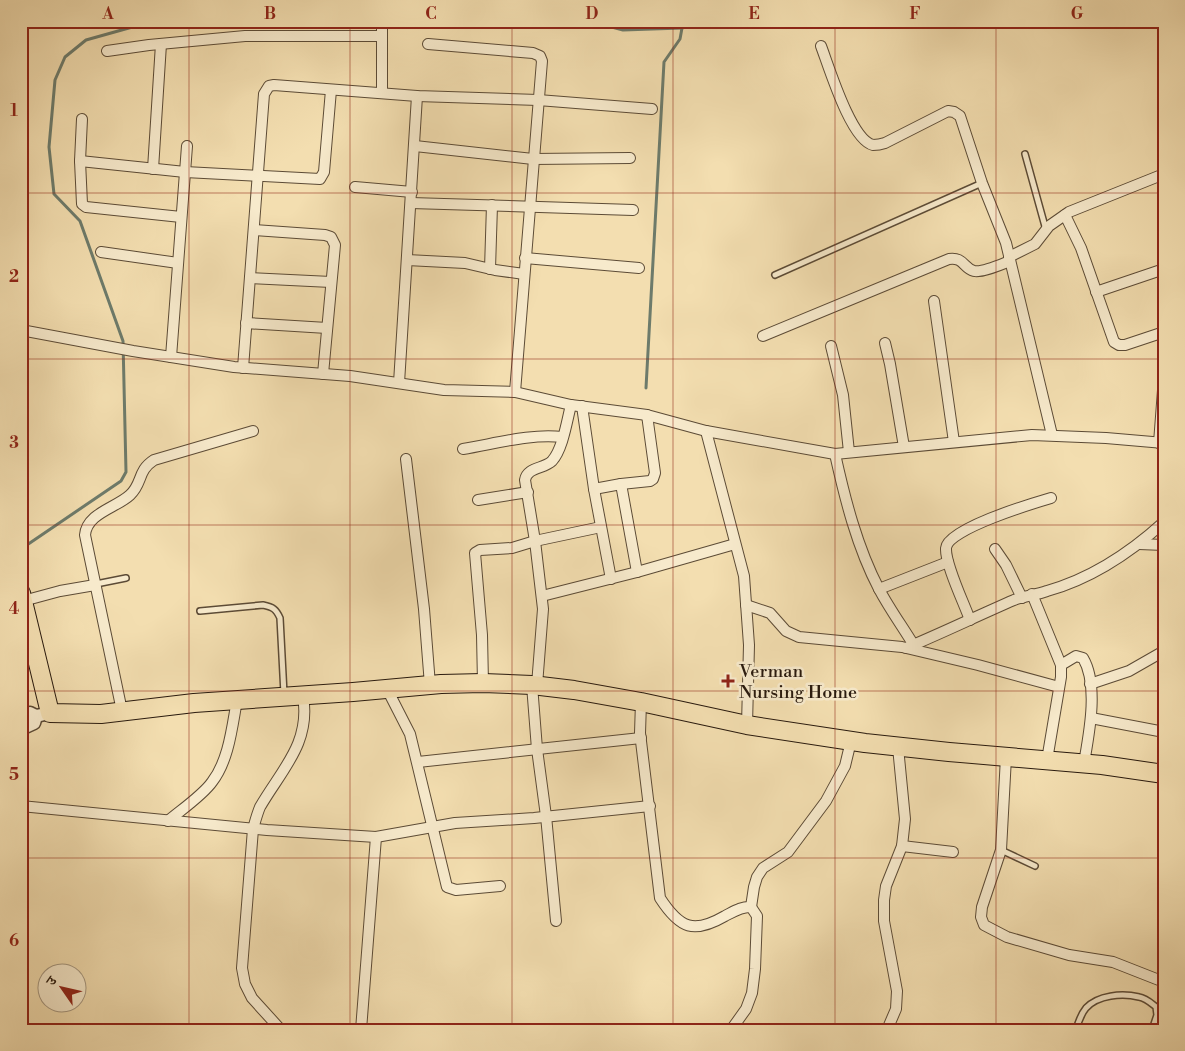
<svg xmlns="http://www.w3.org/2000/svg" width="1185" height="1051" viewBox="0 0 1185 1051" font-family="'Libre Bodoni','Noto Serif Devanagari',serif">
  <rect width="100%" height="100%" fill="#f3deb0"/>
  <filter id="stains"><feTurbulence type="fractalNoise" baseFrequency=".004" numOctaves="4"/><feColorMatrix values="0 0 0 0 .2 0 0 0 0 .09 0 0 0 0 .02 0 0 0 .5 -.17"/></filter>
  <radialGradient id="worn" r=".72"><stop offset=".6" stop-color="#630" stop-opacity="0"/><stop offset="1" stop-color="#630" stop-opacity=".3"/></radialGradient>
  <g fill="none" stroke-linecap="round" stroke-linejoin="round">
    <g stroke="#6d7b6b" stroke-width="3">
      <polyline points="285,21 326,25 334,21"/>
      <polyline points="589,21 623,30 682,28 699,21"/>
      <polyline points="646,388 664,62 680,39 682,28"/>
      <polyline points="21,549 121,481 126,472 123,341 80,221 54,194 49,147 55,80 65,57 86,40 136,26 168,21"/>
    </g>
    <g stroke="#5c4b36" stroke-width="8">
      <g id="service">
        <polyline points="1025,154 1046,230"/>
        <polyline points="775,275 982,183"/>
        <polyline points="96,584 126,578"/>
        <path d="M200,611L263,605C273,607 276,609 280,618L284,694"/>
        <polyline points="1001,850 1035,866"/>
        <path d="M1076,1030C1078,1023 1081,1014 1086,1008C1098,995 1122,993 1139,997C1146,998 1151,1003 1156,1007L1157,1015L1152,1030"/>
      </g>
    </g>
    <g stroke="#5c4b36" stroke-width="12">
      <g id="minor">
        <polyline points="428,44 533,53 540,56 542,61 515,392"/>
        <path d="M821,46C829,67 851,140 873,145C877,145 882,144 885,143L948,111L954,112L960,116L982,183L1006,243L1052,435"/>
        <polyline points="107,51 149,45 245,36 382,36"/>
        <polyline points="382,93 382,21"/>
        <polyline points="82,119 80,161 82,204 86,207 181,217"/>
        <polyline points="415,146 533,159 630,158"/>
        <polyline points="80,161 185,172 320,179 324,172 331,90"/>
        <polyline points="153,169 161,44"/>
        <polyline points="355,187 412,192"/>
        <polyline points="411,203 633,210"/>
        <polyline points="1065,215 1081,248 1114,342 1119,345 1125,345 1164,332"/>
        <polyline points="254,230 325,235 331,237 335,245 323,374"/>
        <polyline points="101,252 178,263"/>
        <polyline points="1009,257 1035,244 1049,226 1069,212 1164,174"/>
        <polyline points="525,258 639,268"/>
        <polyline points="407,260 465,263 495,270 524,274"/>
        <polyline points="490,269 492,205"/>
        <polyline points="250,278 331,282"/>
        <polyline points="1096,292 1164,269"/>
        <polyline points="934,301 954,442"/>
        <polyline points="246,323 327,328"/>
        <polyline points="21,330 133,351 234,367 350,376 444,390 515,392 571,405 647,415 706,431 835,454 1032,435 1106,438 1164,443"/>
        <path d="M763,336L949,259C964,257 963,268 974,271C982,273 1002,264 1010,261"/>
        <polyline points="885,343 890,364 904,447"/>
        <polyline points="831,346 843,395 849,452"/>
        <polyline points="171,357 187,146"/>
        <polyline points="243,368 264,94 269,86 274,85 417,96 538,100 652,109"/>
        <polyline points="399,383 417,96"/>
        <polyline points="582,406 594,489 611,579"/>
        <polyline points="706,431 744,576 749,645 747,725"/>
        <polyline points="1159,443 1164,377"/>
        <path d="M463,449C494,444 532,433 562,437"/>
        <path d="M835,454C845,499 857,547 879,589C889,608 902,626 913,644"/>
        <polyline points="406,459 424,609 430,685"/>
        <polyline points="621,484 637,572"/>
        <polyline points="594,489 621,484 650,481 653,479 655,473 647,415"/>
        <polyline points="478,500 528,492"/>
        <polyline points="1139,544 1164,545"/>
        <polyline points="995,549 1006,565 1022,598"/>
        <polyline points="879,589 948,562"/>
        <polyline points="1032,594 1061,665 1061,677 1047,760"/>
        <polyline points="542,596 637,572 735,544"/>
        <polyline points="23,601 60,591 95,585"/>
        <polyline points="746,605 770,613 786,631 799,637 902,647 978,665 1059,687"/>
        <path d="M970,620C964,603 945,564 946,548C947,529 1034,503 1051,498"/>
        <path d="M906,648C942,633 977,616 1014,600C1024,596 1036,595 1047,591C1090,579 1131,552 1164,522"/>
        <path d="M1061,665L1076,656L1083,658C1099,685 1089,734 1084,763"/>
        <polyline points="483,683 482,635 475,553 480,550 512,548 535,541 601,527"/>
        <polyline points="1090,684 1129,671 1164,651"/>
        <polyline points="532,685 537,749 546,816 556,921"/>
        <path d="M537,685L543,609L535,541L525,480C527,467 544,469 552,461C563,449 567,420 571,405"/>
        <polyline points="387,689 410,734 447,887 456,890 500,886"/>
        <path d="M641,702L640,733L660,898C680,929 694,934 725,916C733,912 742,906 751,907L757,916L755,969L752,993L746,1009L731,1030"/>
        <path d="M122,711L85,535C87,513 116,508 130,495C143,483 137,471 154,460L253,431"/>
        <polyline points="1091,718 1164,732"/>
        <polyline points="1006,757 1001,850 982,907 981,917 984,925 1007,937 1069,955 1113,962 1164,982"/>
        <polyline points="418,762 641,738"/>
        <polyline points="21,806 267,830 376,837 455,823 534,818 650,806"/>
        <path d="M168,821C181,810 203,795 212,782C229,760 232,727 237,700"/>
        <polyline points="902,846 953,852"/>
        <polyline points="751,907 754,887 757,877 763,868 788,852 826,801 845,766 851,741"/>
        <path d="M281,1030L252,998L245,984L242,968L253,829C255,822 257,814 260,807C282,769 311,743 303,696"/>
        <polyline points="361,1030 376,837"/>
        <polyline points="887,1030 896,1009 897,991 884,921 884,900 886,886 902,846 905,819 898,747"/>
      </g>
    </g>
    <g stroke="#5c4b36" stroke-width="15">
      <g id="tertiary">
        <polyline points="21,717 30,713 36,716 50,713"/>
        <polyline points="21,729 34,723 36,716"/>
      </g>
    </g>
    <g stroke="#291a0e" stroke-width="20">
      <polyline id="trunk" points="21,593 50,713 101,714 194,703 353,692 441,684 483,683 532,685 574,690 641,702 747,725 865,743 949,752 1102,765 1164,774"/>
    </g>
    <use href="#service" stroke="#f7eacc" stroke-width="5"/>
    <use href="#minor" stroke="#f7eacc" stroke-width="10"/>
    <use href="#tertiary" stroke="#f7eacc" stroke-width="12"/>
    <use href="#trunk" stroke="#f3deb0" stroke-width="18"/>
  </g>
  <path fill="none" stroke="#8f2418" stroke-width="1" stroke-opacity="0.55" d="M189,21V1030M350,21V1030M512,21V1030M673,21V1030M835,21V1030M996,21V1030M21,193H1164M21,359H1164M21,525H1164M21,691H1164M21,858H1164"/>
  <path fill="#8f2418" stroke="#f7eacc" stroke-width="2" d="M725.5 673.5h5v5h5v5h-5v5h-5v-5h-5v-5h5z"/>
  <g text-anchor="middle" stroke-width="5" stroke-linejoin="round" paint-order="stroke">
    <g font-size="18" fill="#291a0e" stroke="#f7eacc" text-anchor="start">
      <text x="739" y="677">Verman<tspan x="739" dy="21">Nursing Home</tspan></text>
    </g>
  </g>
  <rect width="1185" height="1051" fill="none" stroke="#f3deb0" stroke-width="55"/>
  <g transform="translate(62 988) rotate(304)"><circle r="24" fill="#f7eacc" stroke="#a59780"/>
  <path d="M0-4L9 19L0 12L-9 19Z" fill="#8f2418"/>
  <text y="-8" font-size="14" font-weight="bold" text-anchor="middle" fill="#291a0e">उ</text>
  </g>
  <rect x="28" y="28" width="1130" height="996" fill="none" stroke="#8f2418" stroke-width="2"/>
  <g font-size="16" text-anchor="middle" font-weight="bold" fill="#8f2418">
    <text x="108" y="19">A</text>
    <text x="270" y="19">B</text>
    <text x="431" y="19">C</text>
    <text x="592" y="19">D</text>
    <text x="754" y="19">E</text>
    <text x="915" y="19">F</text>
    <text x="1077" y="19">G</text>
    <text x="14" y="116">1</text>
    <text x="14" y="282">2</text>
    <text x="14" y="448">3</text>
    <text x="14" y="614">4</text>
    <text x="14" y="780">5</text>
    <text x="14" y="946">6</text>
  </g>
  <rect width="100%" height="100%" filter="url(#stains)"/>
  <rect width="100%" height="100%" fill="url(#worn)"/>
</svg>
